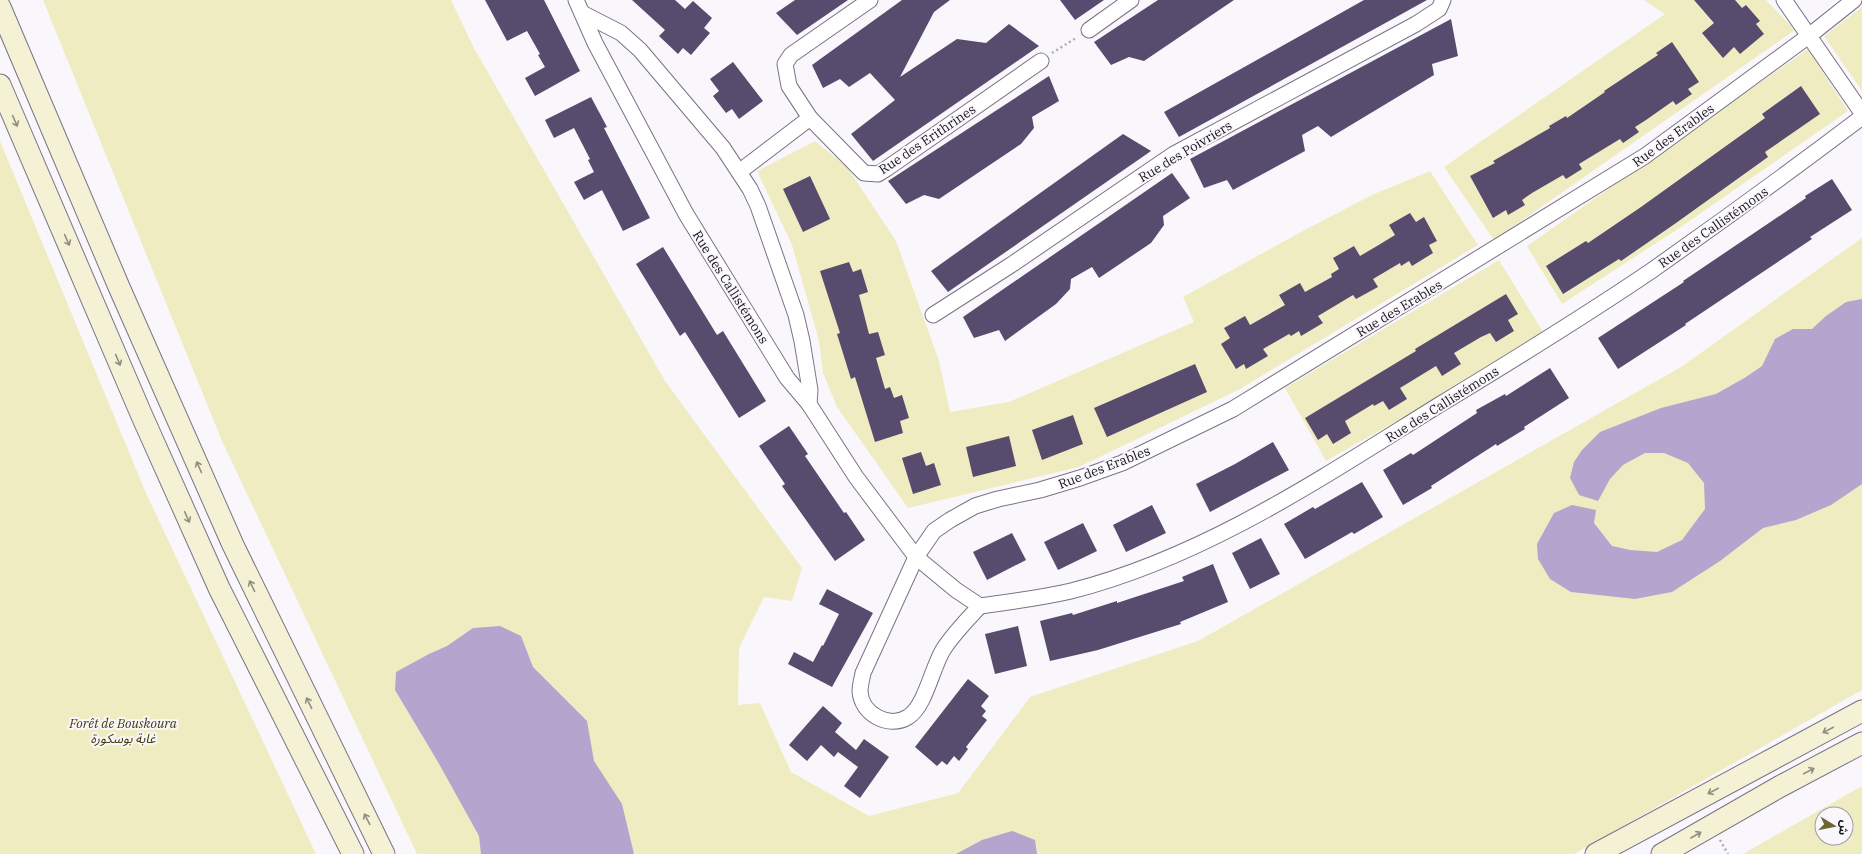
<svg xmlns="http://www.w3.org/2000/svg" width="1862" height="854" viewBox="0 0 1862 854" font-family="'IBM Plex Serif','Noto Sans Arabic',serif">
  <rect width="100%" height="100%" fill="#f9f7fc"/>
  <g fill="#f0ecc2" fill-rule="evenodd">
    <polygon points="43,0 451,0 474,48 665,381 802,568 792,601 764,597 739,648 738,705 760,703 791,772 869,816 958,793 1030,697 1198,641 1681,367 1862,238 1862,690 1574,854 417,854 222,441"/>
    <polygon points="1644,0 1766,0 1795,30 1494,240 1444,167 1665,14"/>
    <polygon points="1862,7 1862,91 1824,36"/>
    <polygon points="1808,49 1848,111 1678,229 1562,304 1527,246"/>
    <polygon points="0,141 146,493 316,854 0,854"/>
    <polygon points="815,141 847,167 896,241 939,361 950,412 1009,402 1194,322 1183,297 1299,233 1372,195 1430,171 1478,245 1240,389 1079,467 908,508 837,407 823,373 819,341 792,245 757,171"/>
    <polygon points="1499,260 1546,337 1326,461 1285,388"/>
    <path d="M1862,786V854H1743ZM1822,814H1846V838H1822Z"/>
  </g>
  <g fill="#b3a5cd">
    <polygon points="1862,299 1862,484 1831,505 1796,520 1763,528 1720,561 1672,592 1635,599 1571,592 1550,579 1538,559 1537,544 1554,513 1572,505 1596,510 1594,523 1612,546 1630,550 1657,552 1682,540 1705,509 1704,483 1688,463 1664,453 1645,453 1623,465 1610,479 1598,501 1579,495 1570,478 1574,462 1582,450 1600,432 1661,408 1716,394 1746,377 1762,366 1775,339 1793,329 1812,329 1826,316 1846,302"/>
    <polygon points="500,626 521,636 533,667 587,721 594,761 622,804 634,854 481,854 479,836 438,762 395,690 396,672 429,654 447,646 473,628"/>
    <polygon points="1012,831 1035,840 1037,854 956,854 982,840"/>
  </g>
  <g fill="#574b6e">
    <polygon points="485,0 544,0 580,71 535,96 525,78 545,67 538,55 540,54 527,31 507,41"/>
    <polygon points="632,0 675,0 685,9 693,1 712,18 704,28 710,33 691,55 683,48 678,54 659,36 665,30"/>
    <polygon points="795,0 848,0 797,35 776,13"/>
    <polygon points="902,0 950,0 934,12 900,77 957,39 986,43 1009,24 1039,46 873,161 851,134 895,100 870,73 849,87 840,79 823,88 812,65"/>
    <polygon points="1060,0 1104,0 1075,20"/>
    <polygon points="1158,0 1234,0 1144,61 1129,57 1111,65 1094,42"/>
    <polygon points="1364,0 1427,0 1179,137 1164,112"/>
    <polygon points="1694,0 1735,0 1742,8 1746,5 1760,21 1756,24 1764,34 1740,54 1734,47 1723,58 1702,33 1714,23"/>
    <polygon points="1451,19 1458,56 1432,64 1434,75 1331,137 1318,126 1302,135 1305,151 1233,190 1227,180 1204,188 1190,159"/>
    <polygon points="1672,42 1699,82 1688,89 1692,94 1676,105 1673,101 1646,120 1635,127 1639,132 1623,143 1620,139 1579,164 1582,169 1566,179 1563,175 1532,193 1522,200 1525,205 1508,215 1506,210 1493,218 1470,176 1495,163 1493,161 1550,128 1549,126 1566,116 1567,118 1605,92 1604,91 1658,55 1656,53"/>
    <polygon points="733,62 763,101 739,119 732,109 726,113 713,96 719,91 710,79"/>
    <polygon points="1049,76 1059,101 1032,117 1034,128 1021,144 939,199 924,195 906,204 888,181"/>
    <polygon points="1801,86 1820,114 1765,152 1768,157 1676,223 1621,261 1619,259 1563,294 1546,266 1586,241 1588,243 1641,207 1765,118 1762,114"/>
    <polygon points="591,97 607,127 604,128 650,218 623,231 602,190 584,200 574,182 594,172 588,160 590,159 574,128 554,138 545,120"/>
    <polygon points="1123,134 1151,151 948,292 931,271"/>
    <polygon points="1172,173 1190,198 1163,216 1164,225 1151,243 1099,278 1092,267 1071,279 1070,289 1056,304 1005,341 999,330 974,338 963,317"/>
    <polygon points="810,176 830,219 803,232 783,189"/>
    <polygon points="1832,179 1852,210 1810,237 1812,239 1685,324 1686,325 1618,369 1598,338 1684,282 1683,281 1806,198 1805,196"/>
    <polygon points="1410,213 1416,222 1424,217 1437,241 1429,245 1433,253 1412,266 1409,261 1401,266 1400,263 1373,279 1378,287 1356,299 1353,295 1318,316 1323,323 1301,336 1299,331 1291,336 1289,334 1263,349 1268,356 1246,369 1244,364 1236,369 1221,344 1230,338 1224,328 1245,316 1250,325 1285,305 1279,295 1300,283 1305,292 1332,277 1331,274 1339,269 1333,258 1354,246 1360,256 1377,246 1395,235 1389,225"/>
    <polygon points="663,247 717,335 723,331 766,401 739,418 685,332 680,336 636,264"/>
    <polygon points="849,262 853,272 861,269 868,292 859,295 869,334 878,332 885,355 876,358 885,389 890,387 894,398 902,395 909,418 900,421 903,433 875,442 855,377 851,379 837,334 840,333 820,271"/>
    <polygon points="1506,294 1518,314 1508,320 1514,331 1496,342 1490,333 1481,337 1454,353 1461,364 1442,376 1436,366 1400,388 1407,399 1389,410 1383,401 1374,406 1373,404 1345,421 1351,433 1333,444 1327,434 1318,440 1305,418 1416,351 1415,349"/>
    <polygon points="1195,364 1207,392 1107,437 1094,408"/>
    <polygon points="1550,368 1569,398 1524,427 1525,429 1497,446 1496,444 1431,486 1432,488 1403,505 1383,470 1411,453 1413,455 1477,413 1476,410 1505,394 1506,396"/>
    <polygon points="1073,415 1083,444 1042,460 1032,430"/>
    <polygon points="789,426 808,454 805,456 844,513 846,512 865,540 835,561 782,486 785,484 759,446"/>
    <polygon points="1009,436 1016,466 973,477 966,447"/>
    <polygon points="1273,442 1289,470 1210,512 1196,484 1235,464"/>
    <polygon points="921,452 926,466 934,463 941,485 913,494 902,458"/>
    <polygon points="1362,482 1383,517 1354,534 1352,532 1305,559 1284,524 1313,507 1315,509"/>
    <polygon points="1152,505 1166,533 1126,552 1113,525"/>
    <polygon points="1083,523 1097,551 1058,570 1044,542"/>
    <polygon points="1012,533 1026,560 987,580 973,552"/>
    <polygon points="1261,538 1280,574 1250,589 1232,553"/>
    <polygon points="1213,564 1228,602 1180,622 1181,624 1098,650 1050,661 1040,621 1072,613 1073,615 1117,601 1117,603 1184,581 1182,577"/>
    <polygon points="827,589 873,613 832,687 788,664 794,652 813,662 822,645 823,646 839,614 819,604"/>
    <polygon points="1018,626 1027,666 995,674 985,634"/>
    <polygon points="968,679 989,696 981,706 986,711 982,716 987,720 966,747 968,749 959,761 954,756 947,765 942,761 937,766 915,747"/>
    <polygon points="823,706 842,723 835,732 856,750 864,739 889,757 860,798 844,786 858,767 838,752 834,757 821,745 807,761 789,745"/>
  </g>
  <g fill="none" stroke-linecap="round" stroke-linejoin="round">
    <g stroke="#797386" stroke-width="17">
      <g id="street">
        <path d="M576,0L595,43L686,214L787,378L809,404L856,477L916,557L956,590L980,606C1010,602 1041,598 1071,591C1205,557 1323,477 1439,405C1510,362 1582,318 1651,271C1722,221 1792,170 1862,117"/>
        <polyline points="870,0 791,55 785,64 789,86 810,118 864,173 878,174 886,169 1041,61"/>
        <polyline points="1784,0 1862,113"/>
        <polyline points="582,13 621,33 640,50 723,148 750,189 758,206 796,315 802,341 810,390 809,404"/>
        <polyline points="1089,30 1131,0"/>
        <polyline points="739,172 810,118"/>
        <polyline points="933,315 1011,265 1174,154 1416,24 1439,9 1443,0"/>
        <path d="M980,606C967,620 953,634 943,650C932,668 925,707 908,717C889,729 861,714 860,691C860,685 862,679 863,673L916,557L934,531L950,520L975,506L998,499L1040,490L1080,478L1122,463L1233,409L1645,156L1810,35L1854,0"/>
      </g>
    </g>
    <g stroke="#797386" stroke-width="23">
      <g id="secondary">
        <polyline points="0,7 119,287 233,545 384,854"/>
        <polyline points="0,85 142,416 219,588 353,854"/>
        <polyline points="1596,854 1862,711"/>
        <polyline points="1662,854 1779,787 1862,743"/>
      </g>
    </g>
    <g stroke="#aeacb2" stroke-width="2.5" stroke-dasharray="2 3" stroke-linecap="butt">
      <polyline points="1052,53 1076,38"/>
      <polyline points="1720,840 1728,854"/>
    </g>
    <use href="#street" stroke="#fff" stroke-width="15"/>
    <use href="#secondary" stroke="#f4f1d4" stroke-width="21"/>
  </g>
  <defs><path id="oneway-shaft" d="M-6 0H5M1.5-3L5.5 0L1.5 3" fill="none" stroke-width="1.6" stroke-linecap="round" stroke-linejoin="round"/></defs>
  <g stroke="#908e81">
    <use href="#oneway-shaft" transform="translate(15 121) rotate(66)"/>
    <use href="#oneway-shaft" transform="translate(67 240) rotate(66)"/>
    <use href="#oneway-shaft" transform="translate(118 360) rotate(67)"/>
    <use href="#oneway-shaft" transform="translate(199 467) rotate(-114)"/>
    <use href="#oneway-shaft" transform="translate(187 517) rotate(66)"/>
    <use href="#oneway-shaft" transform="translate(252 586) rotate(-116)"/>
    <use href="#oneway-shaft" transform="translate(309 703) rotate(-116)"/>
    <use href="#oneway-shaft" transform="translate(1828 730) rotate(152)"/>
    <use href="#oneway-shaft" transform="translate(1809 771) rotate(-28)"/>
    <use href="#oneway-shaft" transform="translate(1713 791) rotate(152)"/>
    <use href="#oneway-shaft" transform="translate(367 819) rotate(-117)"/>
    <use href="#oneway-shaft" transform="translate(1696 835) rotate(-30)"/>
  </g>
  <g text-anchor="middle" stroke-width="4" stroke-linejoin="round" paint-order="stroke">
    <g font-size="13" fill="#16141b" stroke="#f9f7fc">
      <text transform="translate(1673 135) rotate(-36)" y="5">Rue des Erables</text>
      <text transform="translate(927 139) rotate(-34)" y="5">Rue des Erithrines</text>
      <text transform="translate(1185 151) rotate(-31)" y="5">Rue des Poivriers</text>
      <text transform="translate(1713 227) rotate(-35)" y="5">Rue des Callistémons</text>
      <text transform="translate(731 287) rotate(58)" y="5">Rue des Callistémons</text>
      <text transform="translate(1399 308) rotate(-31)" y="5">Rue des Erables</text>
      <text transform="translate(1442 404) rotate(-32)" y="5">Rue des Callistémons</text>
      <text transform="translate(1104 467) rotate(-21)" y="5">Rue des Erables</text>
    </g>
    <g font-size="13" font-style="italic" fill="#423c04" stroke="#f9f7fc">
      <text x="123" y="728">Forêt de Bouskoura<tspan x="123" dy="15">غابة بوسكورة</tspan></text>
    </g>
  </g>
  <g transform="translate(1834 826) rotate(100)"><circle r="19" fill="#f9f7fc" stroke="#9e9ca2"/>
  <path d="M0-3L7 15L0 10L-7 15Z" fill="#6b6633"/>
  <text y="-6" font-size="11" font-weight="bold" text-anchor="middle" fill="#16141b">ش</text>
  </g>
</svg>
